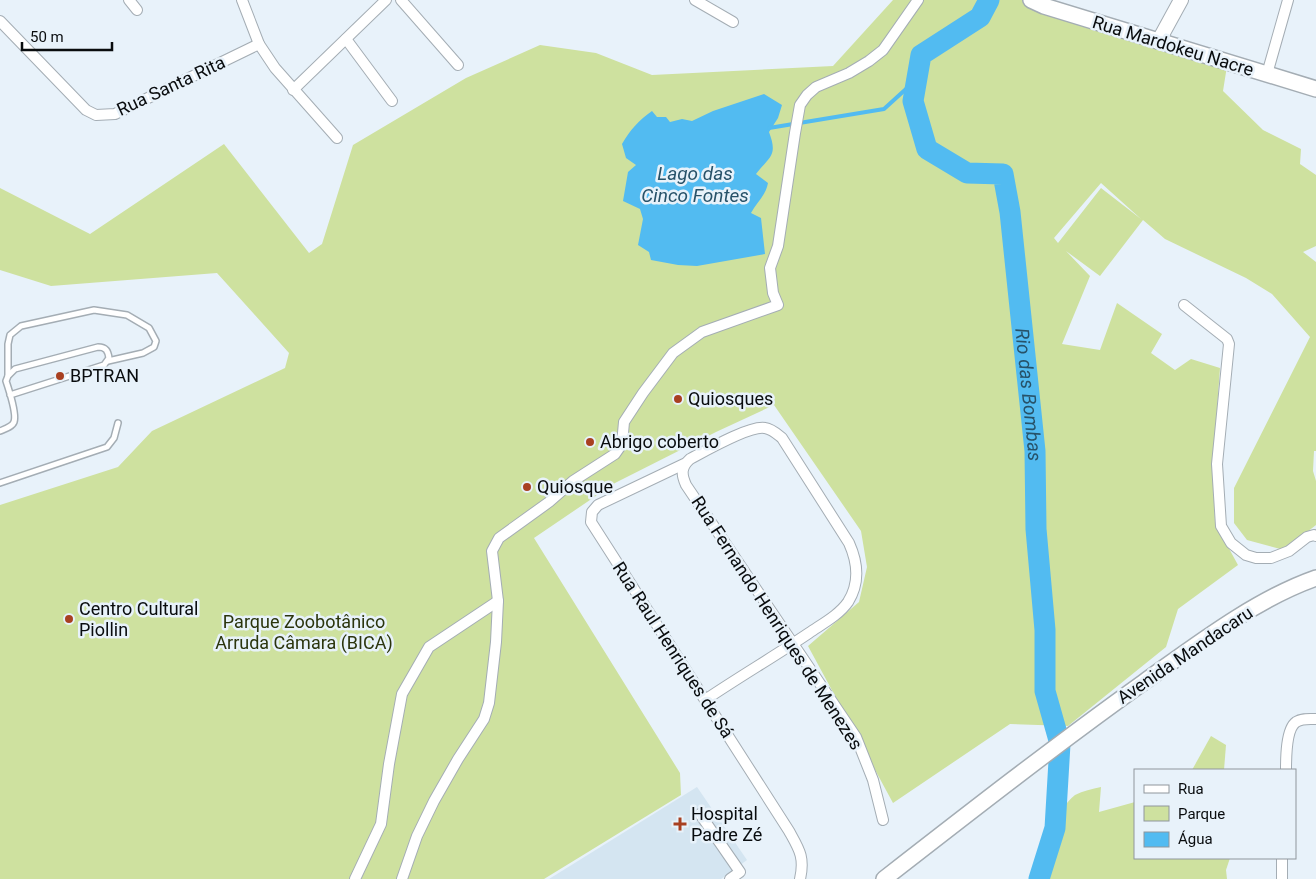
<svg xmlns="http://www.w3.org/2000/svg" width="1316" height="879" viewBox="0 0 1316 879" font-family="Roboto,sans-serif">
  <rect width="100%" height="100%" fill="#e8f2fa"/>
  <polygon fill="#d4e5f1" points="697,787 747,860 721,879 549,879"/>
  <g fill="#cee19f" fill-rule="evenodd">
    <path d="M893,0H1024L1227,66L1223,91L1263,130L1301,149L1300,164L1316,175V246L1303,252L1316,262V451H1314L1313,471L1316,481V525L1284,550L1247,540L1234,523V488L1310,337L1272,294L1246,278L1165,239L1143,220L1100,276L1066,251L1090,276L1062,344L1100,350L1117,303L1162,334L1151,353L1175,370L1191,359L1220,368L1213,465L1215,523L1238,565L1178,609L1166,647L1068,726L1010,724L893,803L808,646L859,602L867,567L861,531L774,405L716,432L615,483L534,538L680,773L681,795L544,879H0V505L118,467L152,431L285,368L289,353L217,273L51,286L0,270V188L90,234L224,144L309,253L322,244L353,145L466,78L540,45L596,53L652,75L833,66ZM1101,183L1141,219L1101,188L1058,243L1054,238Z"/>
    <polygon points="1211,736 1226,745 1224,770 1192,770"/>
    <path d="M1101,787L1099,812L1135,802V858H1230L1226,870L1227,879H1047C1038,851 1041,831 1061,810C1065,805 1070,799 1075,795C1083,791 1092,789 1101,787Z"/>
  </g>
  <path fill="#52bbf1" d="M764,94L782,105L778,118L769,132C778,156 770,156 756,174L768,183C766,195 757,202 751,213L761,218L765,254L697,266L678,265L651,260L649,252L638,245L643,219L640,209L623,201L628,172L636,165L626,158L622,144C630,130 639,120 652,111L657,117H666L670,122L682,119L692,121L713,111Z"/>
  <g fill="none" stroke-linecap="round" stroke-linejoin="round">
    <polyline stroke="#52bbf1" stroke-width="4" points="769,128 884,109 917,79"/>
    <path stroke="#52bbf1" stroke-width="21" id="s1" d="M989,0L980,17L921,55L913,101L927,149L967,173L1003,174L1010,212L1035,451L1036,529L1045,630V691L1060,744L1055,828L1039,879"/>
    <g stroke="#a4adb4" stroke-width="8">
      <g id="lane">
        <polyline points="8,375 8,344 10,335 21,326 94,310 127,315 149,328 156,341 154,347 143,353 108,361"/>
        <path d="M0,431C5,429 12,427 14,422C17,414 9,390 6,381L8,376L15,369L98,347C106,347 108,351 109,358L104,365L10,395"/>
        <polyline points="0,483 107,447 114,438 118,423"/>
      </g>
    </g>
    <g stroke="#a4adb4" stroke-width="12">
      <g id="street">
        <polyline points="129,0 137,10"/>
        <polyline points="242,0 259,44 275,68 337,138"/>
        <polyline points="401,0 458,65"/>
        <polyline points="695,0 733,22"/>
        <polyline points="0,21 86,110 96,115 115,114 259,44"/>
        <polyline points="346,39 392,101"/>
        <polyline points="1267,74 1288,0"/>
        <polyline points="293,90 386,0"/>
        <polyline points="1184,305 1227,339 1229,344 1217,464 1221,526 1231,543 1246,555 1256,558 1271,558 1289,551 1307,537 1314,535 1316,536"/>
        <path d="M684,464L598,505L592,512L591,522L789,831C799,849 805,857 800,879"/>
        <path d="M705,700C739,677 775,656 809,633C822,624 839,615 848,602C860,583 858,563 849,543L782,438C777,434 772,429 765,428C750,425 705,451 690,459C681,467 681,474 686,485L856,737L873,780L883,820"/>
        <path d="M1286,770C1286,759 1286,729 1296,722C1302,718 1309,719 1316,719"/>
        <polyline points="700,814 740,872 730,879"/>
        <polyline points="355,879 381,824 389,764 402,694 429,647 498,601"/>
        <polyline points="402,879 417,836 434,801 458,759 484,719 489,703 496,642 498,601 492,551 499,538 549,502 573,481 615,454 622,444 624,422 643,393 673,353 702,332 778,305 773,293 770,268 778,246 795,133 800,105 807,95 816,87 849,73 869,61 883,50 918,0"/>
        <polyline points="1282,879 1282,858"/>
      </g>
    </g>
    <g stroke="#a4adb4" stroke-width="16">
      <polyline id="secondary" points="1158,42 1181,0"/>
    </g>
    <g stroke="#a4adb4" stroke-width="18">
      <g id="primary">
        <polyline points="1031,0 1044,6 1316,89"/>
        <path d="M884,879C970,812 1056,745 1144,682C1196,645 1256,599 1316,578"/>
      </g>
    </g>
    <use href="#lane" stroke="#fff" stroke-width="5"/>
    <use href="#street" stroke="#fff" stroke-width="10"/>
    <use href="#secondary" stroke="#fff" stroke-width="14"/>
    <use href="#primary" stroke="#fff" stroke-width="15"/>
  </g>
  <g fill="#a84021" stroke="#e8f2fa" stroke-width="2">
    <circle cx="60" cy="376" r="5"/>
    <circle cx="678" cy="399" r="5"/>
    <circle cx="590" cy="442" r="5"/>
    <circle cx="527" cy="487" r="5"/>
    <circle cx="69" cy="619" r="5"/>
    <path d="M677.5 816.5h5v5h5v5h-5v5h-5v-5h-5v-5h5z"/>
  </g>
  <g text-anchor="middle" stroke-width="5" stroke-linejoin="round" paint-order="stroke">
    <g font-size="18" fill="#090c0e" stroke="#e8f2fa">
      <text transform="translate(1173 46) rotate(17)" y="6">Rua Mardokeu Nacre</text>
      <text transform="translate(171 86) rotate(-25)" y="6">Rua Santa Rita</text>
      <text transform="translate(777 623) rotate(57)" y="6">Rua Fernando Henriques de Menezes</text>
      <text transform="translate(673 650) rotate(57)" y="6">Rua Raul Henriques de Sá</text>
      <text transform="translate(1185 655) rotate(-34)" y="6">Avenida Mandacaru</text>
    </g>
    <g font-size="18" fill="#090c0e" stroke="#e8f2fa" text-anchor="start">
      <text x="70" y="382">BPTRAN</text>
      <text x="688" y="405">Quiosques</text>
      <text x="600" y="448">Abrigo coberto</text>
      <text x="537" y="493">Quiosque</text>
      <text x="79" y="615">Centro Cultural<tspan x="79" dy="21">Piollin</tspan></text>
      <text x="691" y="820">Hospital<tspan x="691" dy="21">Padre Zé</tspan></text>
    </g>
    <g font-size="18" fill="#2b350d" stroke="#e8f2fa">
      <text x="304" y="628">Parque Zoobotânico<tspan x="304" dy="21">Arruda Câmara (BICA)</tspan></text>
    </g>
    <g font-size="19" font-style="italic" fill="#275269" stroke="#e8f2fa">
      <text x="695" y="180">Lago das<tspan x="695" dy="22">Cinco Fontes</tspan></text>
      <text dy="7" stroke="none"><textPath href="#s1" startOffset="491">Rio das Bombas</textPath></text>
    </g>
  </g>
  <rect x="1134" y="769" width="162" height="90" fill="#e8f2fa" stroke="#8f969c"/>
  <rect x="1144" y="785" width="25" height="8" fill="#ffffff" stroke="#8f969c"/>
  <text x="1178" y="794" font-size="15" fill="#090c0e">Rua</text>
  <rect x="1144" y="806" width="25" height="15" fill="#cee19f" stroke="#8f969c"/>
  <text x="1178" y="819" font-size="15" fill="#090c0e">Parque</text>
  <rect x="1144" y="832" width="25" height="15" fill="#52bbf1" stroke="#8f969c"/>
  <text x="1178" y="844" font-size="15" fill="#090c0e">Água</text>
  <path d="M22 42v8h90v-8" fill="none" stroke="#090c0e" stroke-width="2.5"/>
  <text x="30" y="42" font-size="15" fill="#090c0e" stroke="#e8f2fa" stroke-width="4" paint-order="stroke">50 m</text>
</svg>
